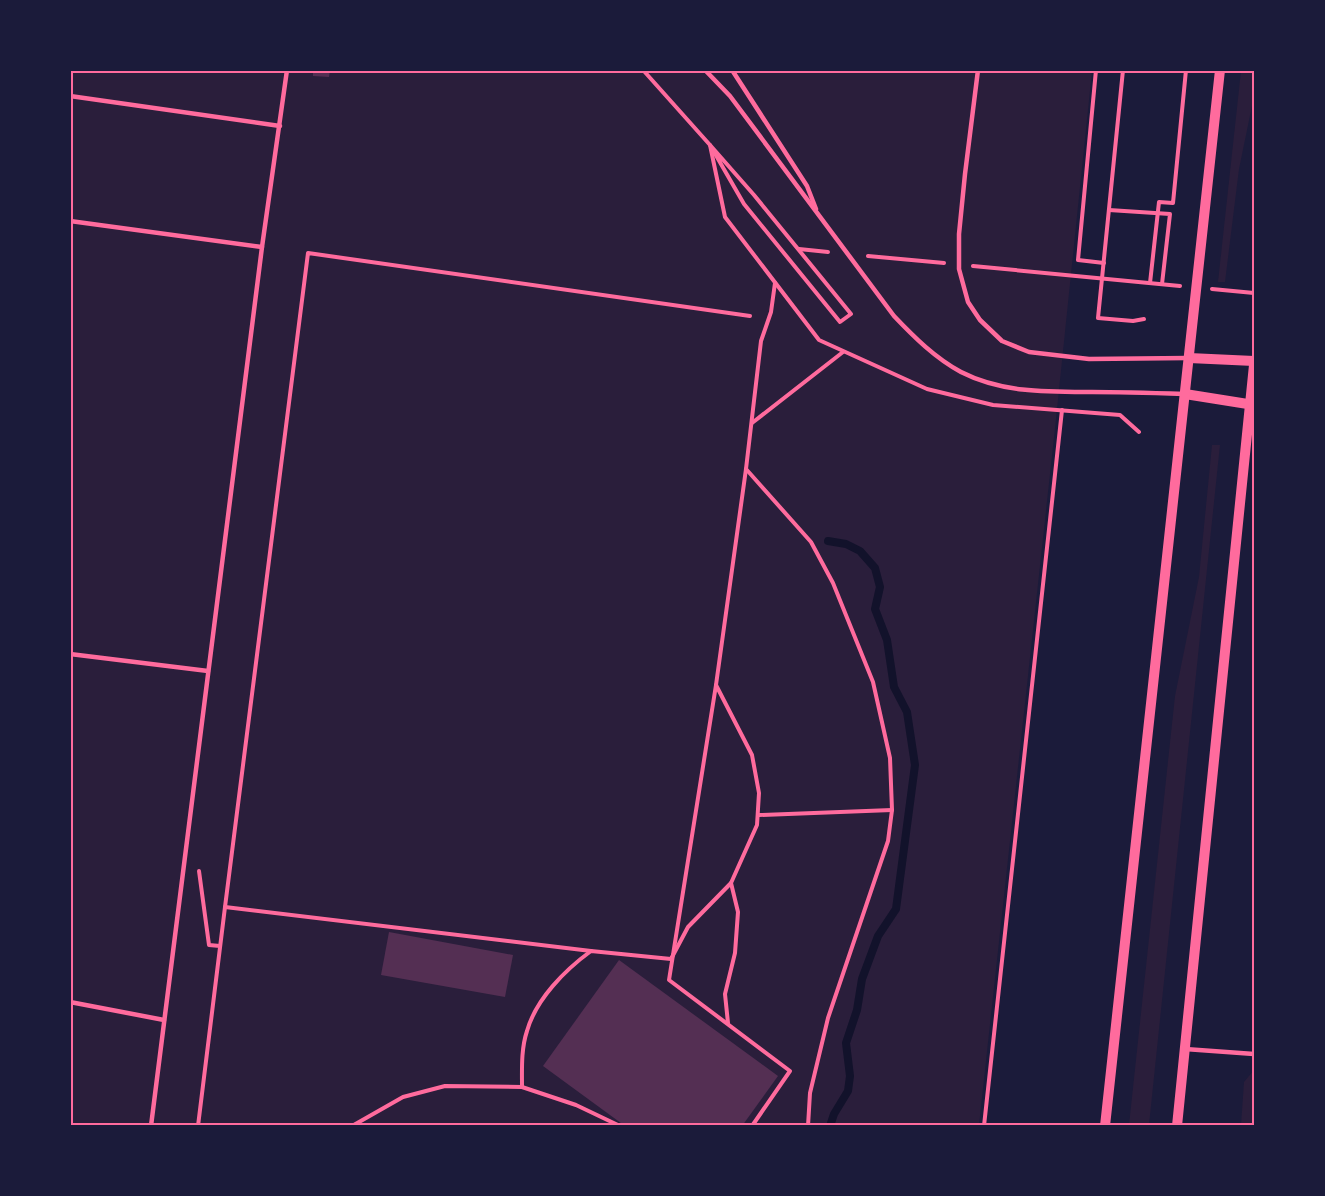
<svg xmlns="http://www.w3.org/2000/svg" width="1325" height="1196" viewBox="0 0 1325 1196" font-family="'PT Sans',sans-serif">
  <rect width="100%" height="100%" fill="#1b1b3a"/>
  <g fill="#2a1e3b">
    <polygon points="70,71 1092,71 1056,419 979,1125 71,1125"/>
    <polygon points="1241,71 1254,71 1254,96 1239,169 1225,282 1218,282"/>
    <polygon points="1212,445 1220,445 1149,1125 1129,1125 1175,696 1199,577"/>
    <polygon points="1254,1070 1254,1125 1241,1125 1244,1082"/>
  </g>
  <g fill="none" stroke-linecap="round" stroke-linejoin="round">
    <polyline stroke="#12122b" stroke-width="8" points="828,541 846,544 860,551 875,568 880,587 875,609 887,640 894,687 907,712 915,765 896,909 878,936 862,979 857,1010 846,1043 850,1076 848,1091 834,1114 830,1126"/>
  </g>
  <g fill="#542f53">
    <polygon points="313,70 330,70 329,77 313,76"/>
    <polygon points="389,932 513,955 505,997 381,975"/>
    <polygon points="619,960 778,1076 742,1126 625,1126 543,1066"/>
  </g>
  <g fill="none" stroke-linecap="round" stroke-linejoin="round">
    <g stroke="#ff6b9d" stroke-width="4">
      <polyline points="643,70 710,145 725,217 819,340 927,389 993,405 1120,415 1139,432"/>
      <polyline points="1096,70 1078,260 1104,263"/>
      <polyline points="1123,70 1098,318 1133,321 1144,319"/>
      <polygon points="710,145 754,195 851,314 840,322 744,204"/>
      <polyline points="1109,210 1170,214 1162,284"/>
      <polyline points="799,249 828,252"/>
      <polyline points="868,256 944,263"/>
      <polyline points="973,266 1180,286"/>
      <polyline points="1150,283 1159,202 1173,203 1186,70"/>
      <polyline points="1212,289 1254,293"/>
      <polyline points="752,423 843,352"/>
      <polyline points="746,469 811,542 833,583 873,682 890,758 892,810 888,841 828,1018 810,1093 808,1126"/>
      <polyline points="716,685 752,755 759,793 757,825 731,883 738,912 735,953 725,994 728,1023"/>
      <polyline points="759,815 892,810"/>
      <polyline points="199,871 209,945 220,946"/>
      <polyline points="225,907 308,253 750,316"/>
      <path d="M522,1087C522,1069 521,1049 527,1031C536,999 565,970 591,951L671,959L688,927L731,883"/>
      <polyline points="198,1126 225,907 591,951"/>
      <polyline points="352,1126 403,1097 445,1086 522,1087 576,1105 620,1126"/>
      <polyline points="752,1126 790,1071 669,980 716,685 746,469 761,341 771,312 775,283"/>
      <polyline points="984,1126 1062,410"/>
    </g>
    <g stroke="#ff6b9d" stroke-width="4.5">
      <path d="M705,70L730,96L894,316C914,337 935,358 961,372C1002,393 1048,392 1092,392C1123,392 1154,393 1185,394"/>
      <polyline points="732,70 807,186 816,209"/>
      <polyline points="978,70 965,174 959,234 959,269 968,302 980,320 1002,341 1029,352 1089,359 1188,358"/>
      <polyline points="70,96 280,126"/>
      <polyline points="70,221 262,247"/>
      <polyline points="70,654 208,671"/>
      <polyline points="70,1002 164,1020"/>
      <polyline points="1185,1049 1254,1054"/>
      <polyline points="151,1126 262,247 287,70"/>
    </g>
    <g stroke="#ff6b9d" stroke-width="10">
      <polyline points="1189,358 1254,361"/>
      <polyline points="1185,394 1254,405"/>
      <polyline points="1105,1126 1220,70"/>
      <polyline points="1177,1126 1254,365"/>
    </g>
  </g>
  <rect width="1325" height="1196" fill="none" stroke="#1b1b3a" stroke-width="144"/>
  <rect x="72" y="72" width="1181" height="1052" fill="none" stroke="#ff6b9d" stroke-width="2"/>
</svg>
